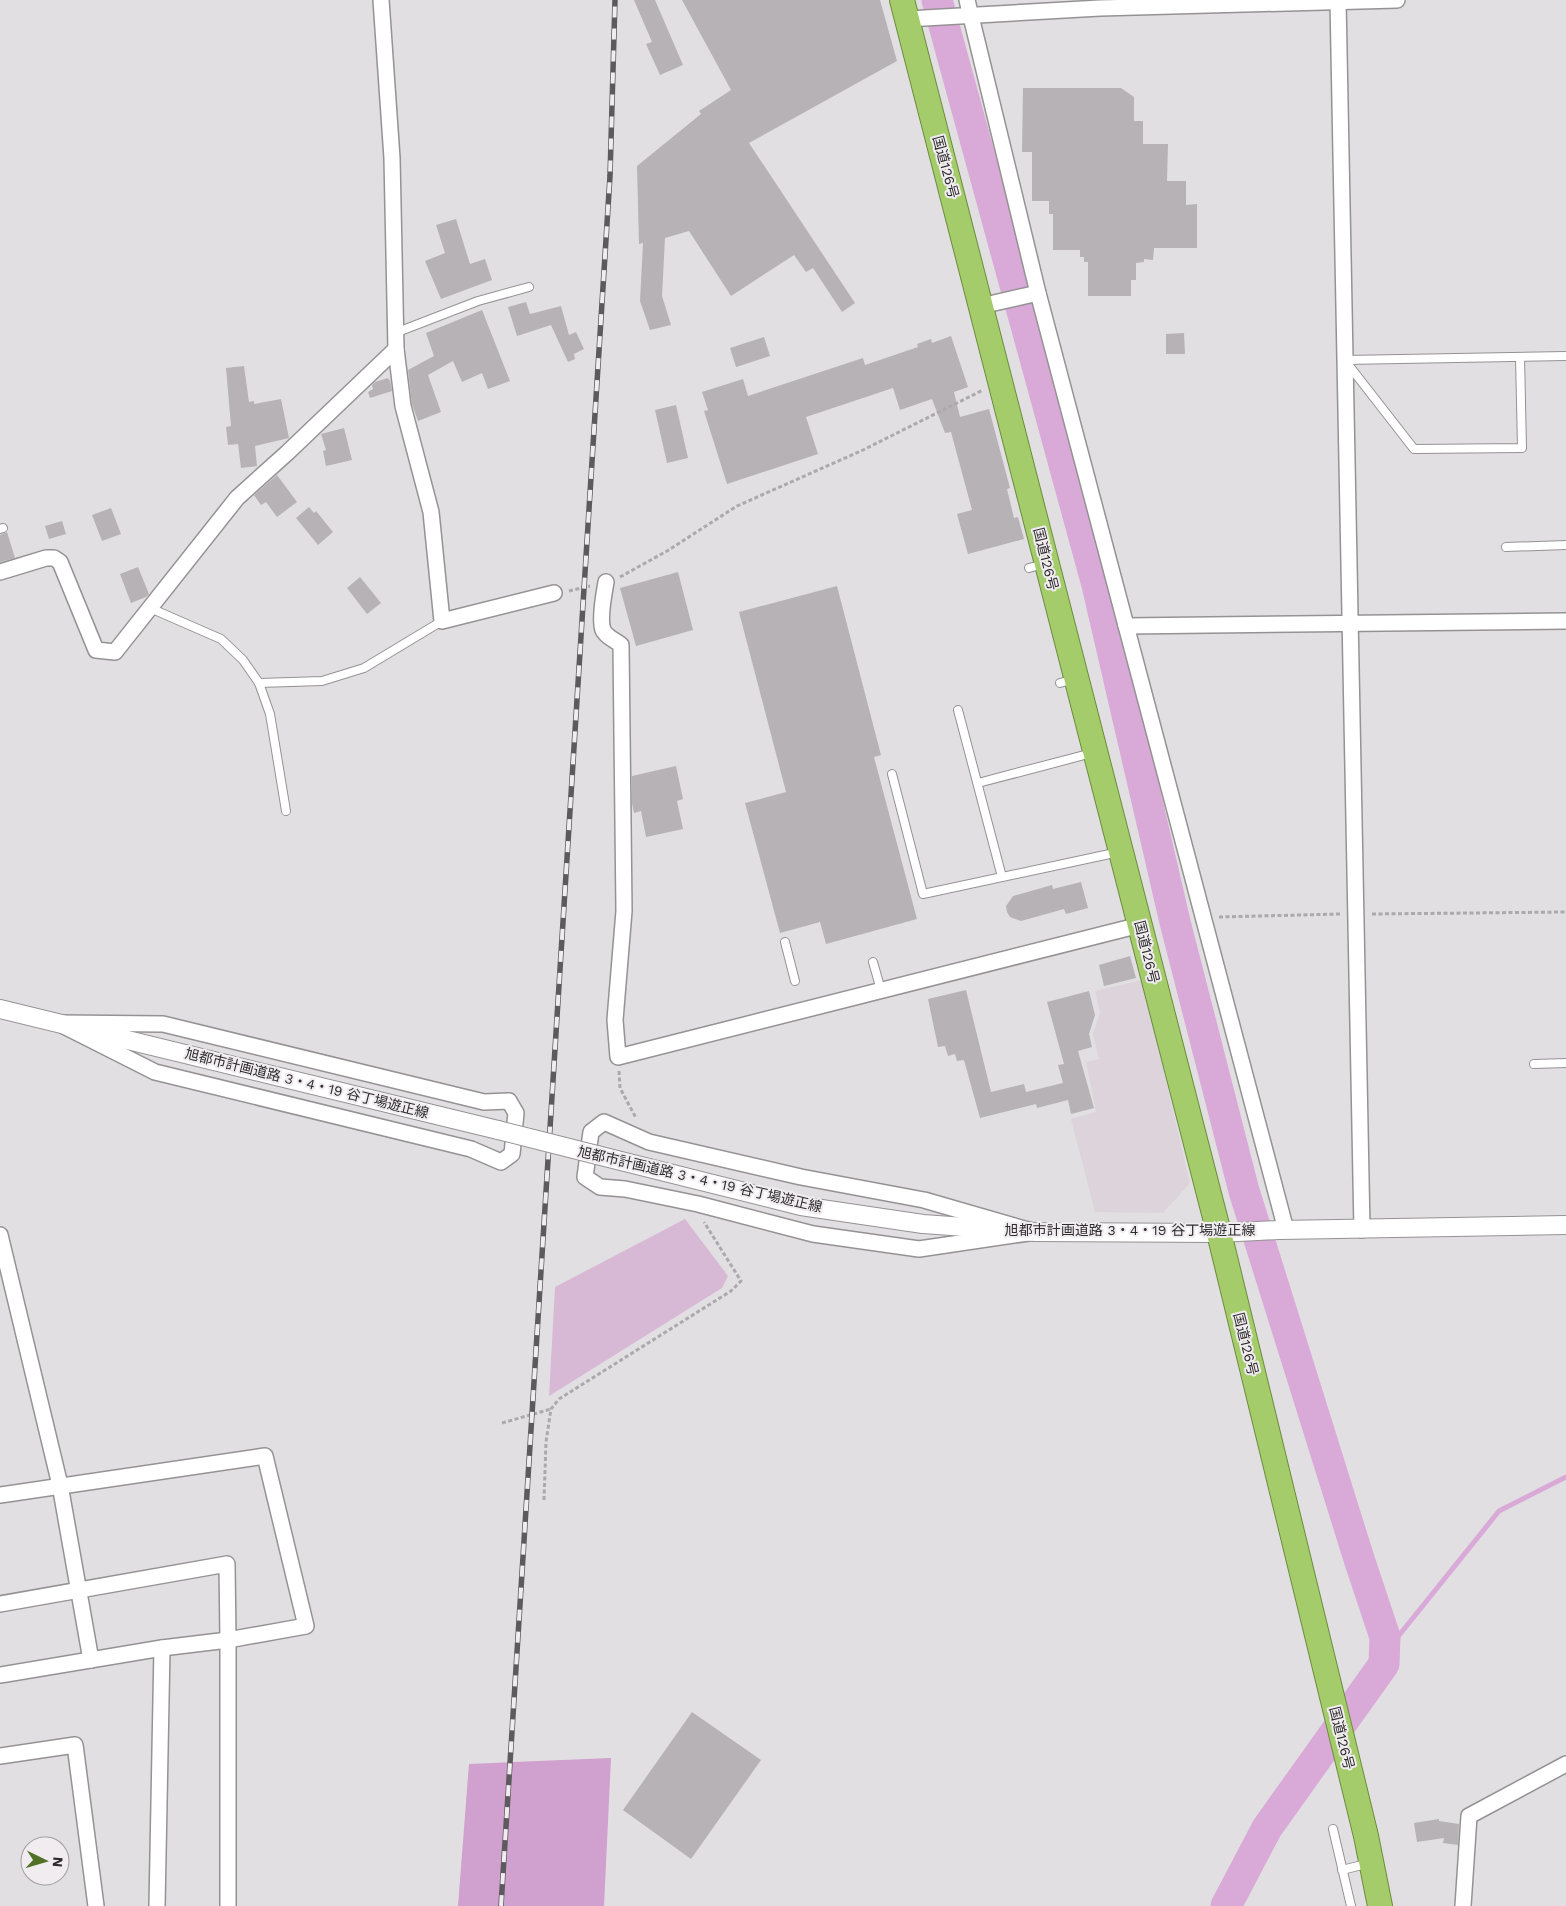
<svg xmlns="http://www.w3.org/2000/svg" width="1566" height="1906" viewBox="0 0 1566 1906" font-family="'Work Sans','Noto Sans JP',sans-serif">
  <rect width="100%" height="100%" fill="#e2dfe2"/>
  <polygon fill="#dcd3db" points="1142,980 1190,1183 1163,1213 1095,1212 1071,1119 1096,1112 1086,1062 1099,1059 1093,1034 1100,1013 1095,991"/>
  <polygon fill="#d7b9d6" points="685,1219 728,1276 722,1288 549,1396 555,1287"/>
  <polygon fill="#d0a0ce" points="611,1758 604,1906 458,1906 469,1764"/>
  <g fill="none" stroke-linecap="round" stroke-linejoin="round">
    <polyline stroke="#d9a9d7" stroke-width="5" points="1384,1654 1499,1511 1566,1477"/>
    <polyline stroke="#d9a9d7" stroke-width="31" points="937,0 1097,585 1175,922 1244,1191 1360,1562 1385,1637 1384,1664 1267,1828 1226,1906"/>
  </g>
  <g fill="#b6b2b6">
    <polygon points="634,0 655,0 683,65 660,75 646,44 652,42"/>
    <polygon points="682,0 880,0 897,61 749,143 855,303 842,312 813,268 806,272 794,255 731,296 689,231 665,238 662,296 671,325 650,330 640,301 643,243 639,244 637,166 701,114 699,111 731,90"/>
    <polygon points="1023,88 1121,88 1134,97 1134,121 1143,121 1143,144 1168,144 1167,181 1186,181 1186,205 1197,204 1197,248 1154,248 1153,260 1144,259 1144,262 1136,263 1136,280 1131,280 1131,296 1088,296 1088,262 1084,262 1084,257 1080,257 1080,250 1053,250 1053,214 1049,214 1049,201 1032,201 1032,152 1022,152"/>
    <polygon points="456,219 470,264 485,259 492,280 441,299 425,261 445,253 436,225"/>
    <polygon points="526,302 530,314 561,306 569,335 576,332 584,349 574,354 575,359 568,362 551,325 517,336 508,307"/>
    <polygon points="482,310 510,381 488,389 482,373 462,382 453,361 428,375 441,412 418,421 412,404 408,370 434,356 426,333"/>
    <polygon points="1184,333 1185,354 1166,354 1166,334"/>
    <polygon points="951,336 968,387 954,392 960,417 989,409 1010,488 1007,489 1014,518 1018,517 1024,539 968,554 957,514 972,510 951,432 945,433 932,399 900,410 893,388 806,417 818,454 727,484 704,411 708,410 702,392 743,379 748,396 863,358 865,365 918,347 917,344 931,339 932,343"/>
    <polygon points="764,337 770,356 736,367 730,348"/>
    <polygon points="244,366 249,402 254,401 254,404 281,399 289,438 255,446 257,466 241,468 238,444 228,445 226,427 231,426 226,368"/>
    <polygon points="388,378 389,380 390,380 392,391 370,398 368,392 373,389 372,385 375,382"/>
    <polygon points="676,405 688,458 667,463 655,410"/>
    <polygon points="344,428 352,460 326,466 323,451 326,450 321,434"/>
    <polygon points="277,475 297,502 277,517 266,502 261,505 254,495"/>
    <polygon points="309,507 314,513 316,511 333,532 318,545 296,518"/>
    <polygon points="111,508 121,534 102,541 92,515"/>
    <polygon points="62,521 66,534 49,539 45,526"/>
    <polygon points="7,532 15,558 0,562 0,535"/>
    <polygon points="138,567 149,594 146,597 131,603 120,574"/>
    <polygon points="678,572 693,630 636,646 620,588"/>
    <polygon points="360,577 381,603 367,614 347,588"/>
    <polygon points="837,586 881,755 874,757 917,919 826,944 820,922 780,933 745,803 786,792 739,612"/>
    <polygon points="676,766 683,799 677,801 683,829 646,837 641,811 634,813 632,803 632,776"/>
    <polygon points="1081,882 1088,908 1066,914 1064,909 1021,921 1010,917 1007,912 1006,906 1013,896 1052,885 1053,889"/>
    <polygon points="1130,956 1136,978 1104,986 1099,965"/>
    <polygon points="966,990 991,1092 1024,1084 1026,1092 1063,1083 1058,1065 1064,1064 1047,1002 1089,991 1095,1015 1089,1034 1092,1047 1078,1051 1094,1108 1071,1114 1068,1100 1037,1108 1036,1104 980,1118 964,1060 957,1061 955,1054 948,1056 945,1046 938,1047 928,999"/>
    <polygon points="692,1712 761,1760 691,1859 623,1810"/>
    <polygon points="1439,1819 1439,1821 1459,1824 1458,1845 1443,1843 1444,1838 1417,1842 1414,1823"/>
  </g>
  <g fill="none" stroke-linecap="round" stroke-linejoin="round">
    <g stroke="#959294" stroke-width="10">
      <g id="service">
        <polyline points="395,333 478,301 529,287"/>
        <polyline points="1345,360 1566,356"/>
        <polyline points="1347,363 1414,449 1522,448 1520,357"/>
        <polyline points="0,529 3,528"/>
        <polyline points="1506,547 1566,545"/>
        <polyline points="1029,568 1044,564"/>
        <polyline points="150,608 221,639 243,660 259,683 270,714 286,811"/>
        <polyline points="259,683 322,681 364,668 442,621"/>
        <polyline points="1060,683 1075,679"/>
        <polyline points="958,710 1002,877"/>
        <polyline points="892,774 923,894 1119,852"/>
        <polyline points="978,783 1092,753"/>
        <polyline points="785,942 795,981"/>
        <polyline points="873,962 881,990"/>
        <polyline points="1534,1064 1566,1063"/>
        <polyline points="1333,1829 1351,1906"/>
        <polyline points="1342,1870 1370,1863"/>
      </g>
    </g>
    <g stroke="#959294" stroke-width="18">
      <g id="minor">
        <polyline points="381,0 392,158 396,349 403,406 431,512 442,621 554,593"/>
        <polyline points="967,0 1038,293 1286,1230"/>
        <polyline points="1338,0 1362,1230"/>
        <polyline points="902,13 907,19 1100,8 1397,0"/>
        <polyline points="981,306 1038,293"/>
        <polyline points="0,572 46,558 54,558 60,562 96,650 115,652 237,498 287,453 396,349"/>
        <path d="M606,582C604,593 599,620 603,630C606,637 615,640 621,645L624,911L615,1020L618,1057L1140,925"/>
        <polyline points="1126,626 1566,621"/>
        <polygon points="58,1023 163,1024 484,1102 509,1101 516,1113 512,1154 501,1162 471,1149 155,1072"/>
        <polygon points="604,1122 649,1142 801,1177 924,1200 1035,1232 919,1249 813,1234 698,1204 625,1189 600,1187 585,1177 591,1132"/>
        <polyline points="0,1235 60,1485 91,1660"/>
        <polyline points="0,1495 265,1456 306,1626 228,1640 162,1648 0,1675"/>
        <polyline points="0,1604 227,1564 228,1640 228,1906"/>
        <polyline points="0,1756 75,1745 96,1906"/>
        <polyline points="157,1906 162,1648"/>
        <polyline points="1463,1906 1469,1816 1566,1764"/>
      </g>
    </g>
    <g stroke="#959294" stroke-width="20">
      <g id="tertiary">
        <polyline points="0,1009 498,1130"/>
        <polyline points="597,1155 801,1206 923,1224 1035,1232 1219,1233 1279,1230 1566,1225"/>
      </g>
    </g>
    <g stroke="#6c8c3d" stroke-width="26">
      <polyline id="trunk" points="902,0 1219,1233 1366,1836 1380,1906"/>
    </g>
    <g stroke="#aca9ac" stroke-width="3" stroke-dasharray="4 2.5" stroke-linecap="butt">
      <polyline points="620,577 667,551 737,506 863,450 983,390"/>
      <polyline points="569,591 590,586"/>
      <polyline points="1372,914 1566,912"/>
      <polyline points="1219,917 1340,914"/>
      <polyline points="619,1071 620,1088 636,1118"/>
      <polyline points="502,1423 551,1409"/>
      <polyline points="544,1500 546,1442 551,1409 559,1399 731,1291 741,1281 704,1222"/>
    </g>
    <use href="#service" stroke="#fff" stroke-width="8"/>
    <use href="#minor" stroke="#fff" stroke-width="15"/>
    <use href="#tertiary" stroke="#fff" stroke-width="18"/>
    <use href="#trunk" stroke="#a4cc6a" stroke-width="24"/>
    <g stroke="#5c5a5c" stroke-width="5.5">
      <polyline id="rail" points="501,1906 610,176 615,0"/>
    </g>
    <use href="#rail" stroke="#f0ecef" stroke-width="4" stroke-dasharray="11" stroke-linecap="butt"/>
    <g stroke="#959294" stroke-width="20" stroke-linecap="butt">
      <polyline id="tertiary-bridge" points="498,1130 597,1155"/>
    </g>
    <use href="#tertiary-bridge" stroke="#fff" stroke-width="18"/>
  </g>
  <g text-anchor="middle" stroke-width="4" stroke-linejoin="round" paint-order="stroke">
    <g font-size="14" fill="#2e2c2e" stroke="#f0ecef">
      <text transform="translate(946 167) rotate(75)" y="5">国道126号</text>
      <text transform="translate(1046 559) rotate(76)" y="5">国道126号</text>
      <text transform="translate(1147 952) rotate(76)" y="5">国道126号</text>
      <text transform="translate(307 1083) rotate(14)" y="5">旭都市計画道路 3・4・19 谷丁場遊正線</text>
      <text transform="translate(700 1179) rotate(13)" y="5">旭都市計画道路 3・4・19 谷丁場遊正線</text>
      <text x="1130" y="1235">旭都市計画道路 3・4・19 谷丁場遊正線</text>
      <text transform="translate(1246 1344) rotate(76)" y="5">国道126号</text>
      <text transform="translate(1342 1738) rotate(76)" y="5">国道126号</text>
    </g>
  </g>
  <g transform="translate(45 1861) rotate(95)"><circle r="24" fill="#f0ecef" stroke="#a29fa2"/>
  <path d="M0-4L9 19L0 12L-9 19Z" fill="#527127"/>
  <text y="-8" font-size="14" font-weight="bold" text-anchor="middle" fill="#2e2c2e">N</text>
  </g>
</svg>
